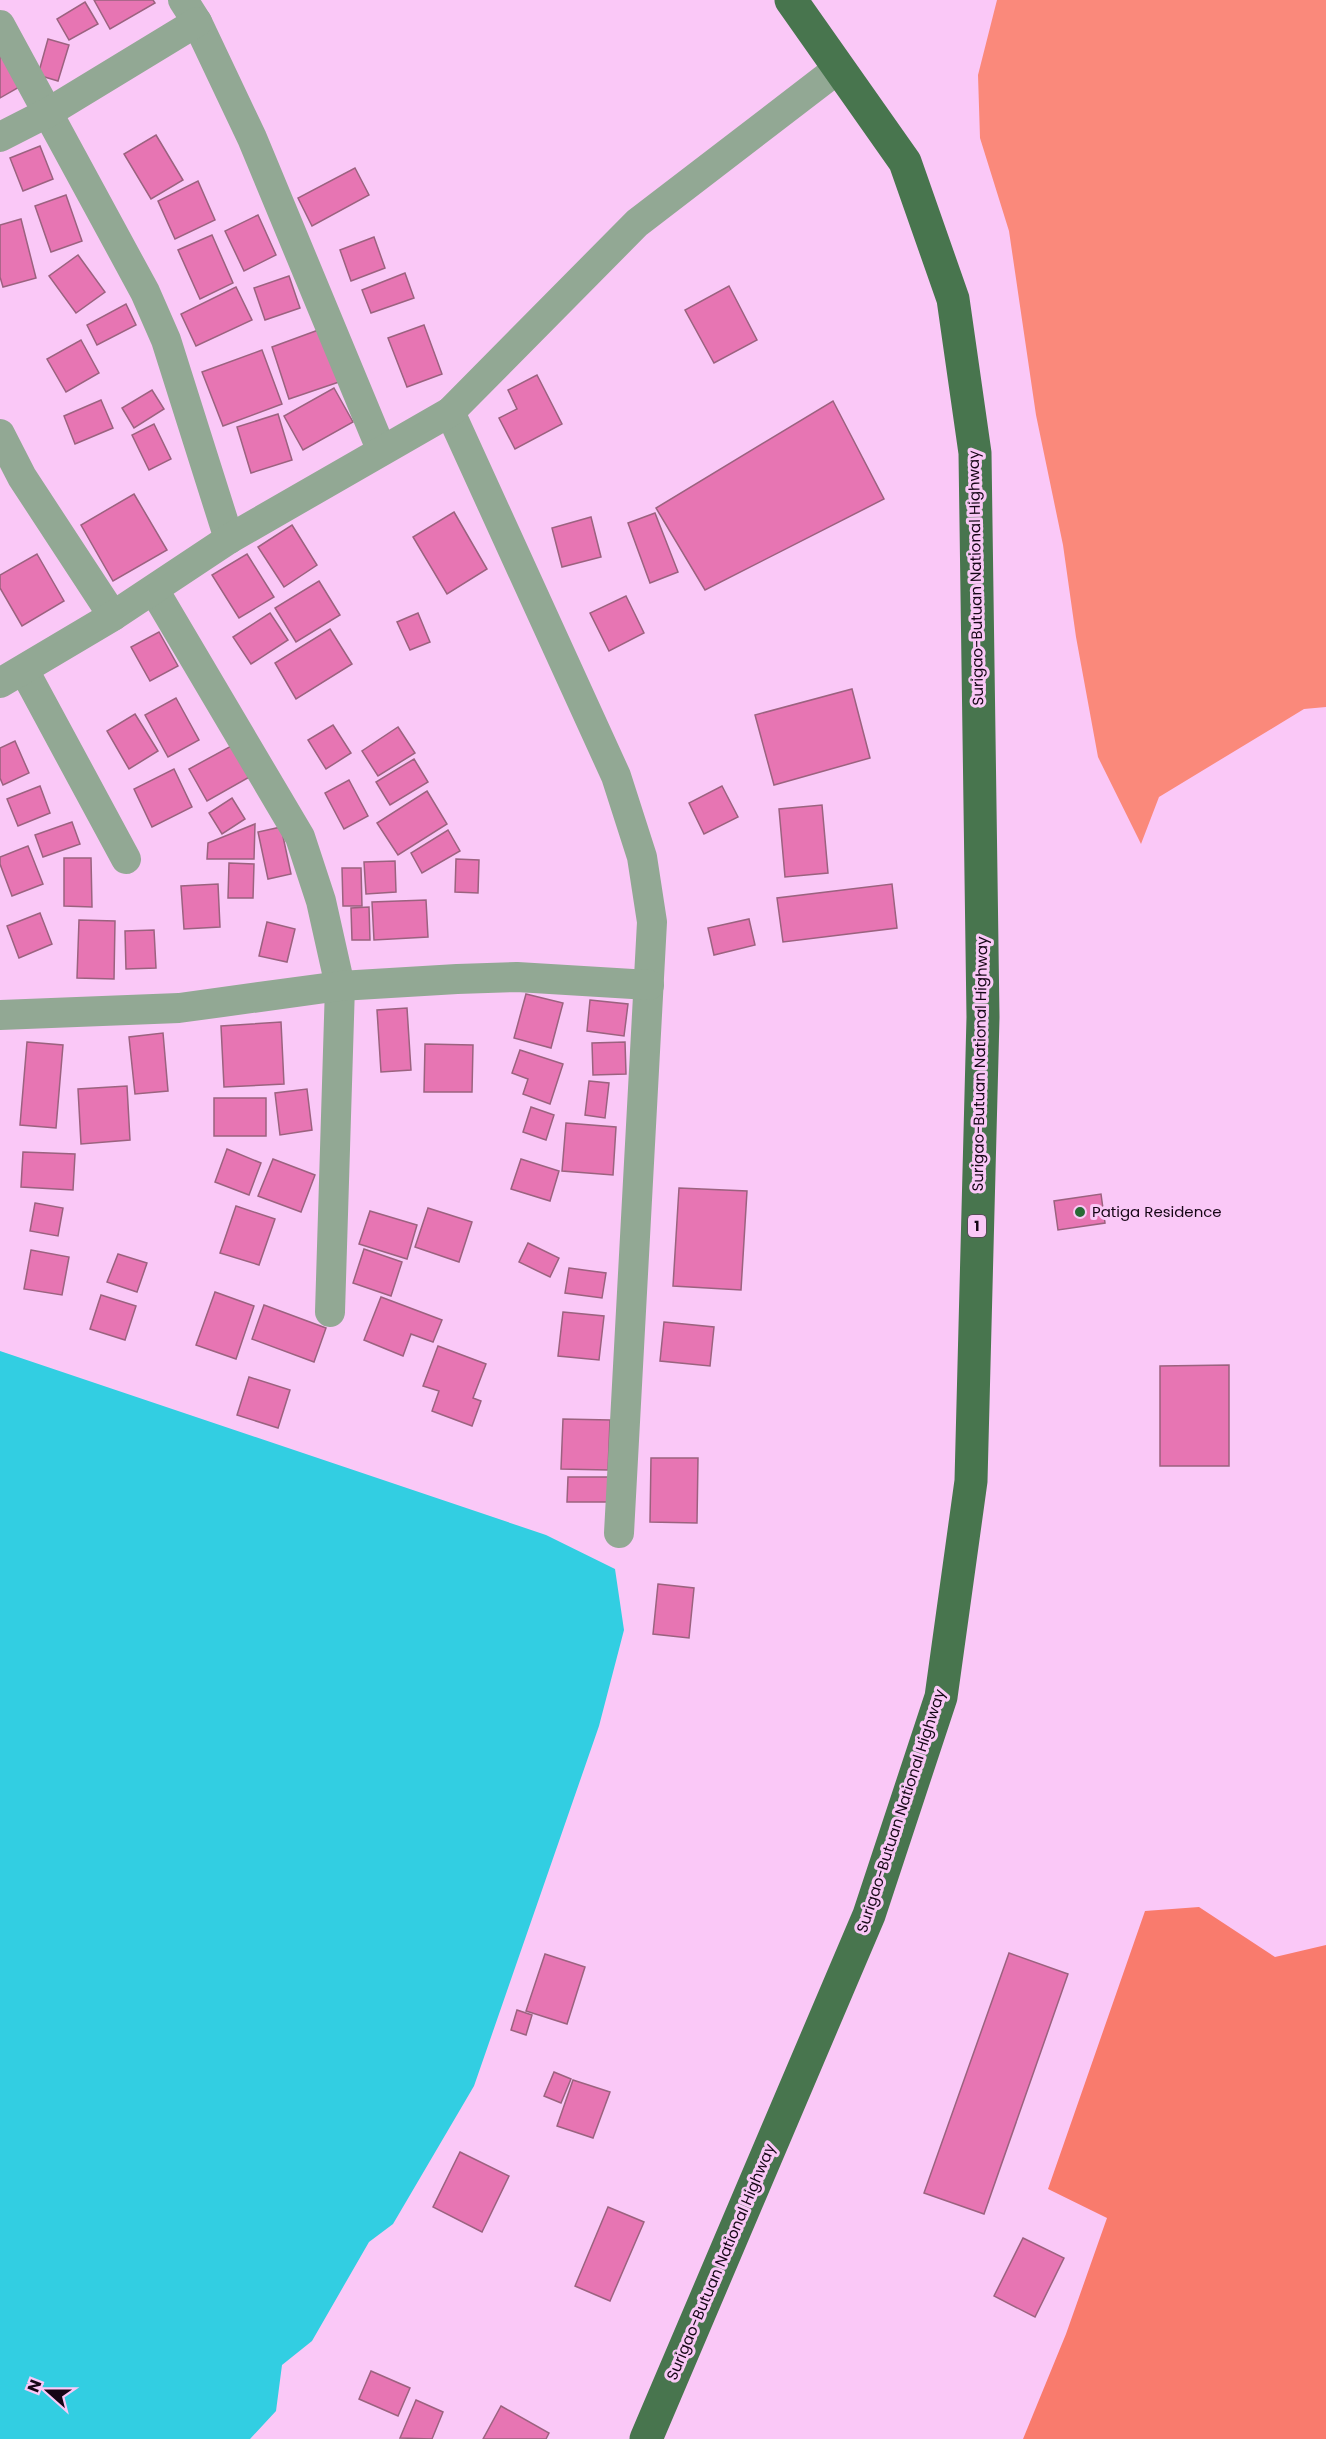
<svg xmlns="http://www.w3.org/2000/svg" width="1326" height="2439" viewBox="0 0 1326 2439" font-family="Poppins,sans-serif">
  <rect width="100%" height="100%" fill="#fac8f7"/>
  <polygon fill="#fa897b" points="997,0 1326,0 1326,707 1304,709 1159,797 1141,844 1098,757 1076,637 1063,545 1036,415 1009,231 980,138 978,75"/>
  <polygon fill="#f97b6d" points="1199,1907 1275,1957 1326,1945 1326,2439 1023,2439 1066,2334 1107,2218 1048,2189 1145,1911"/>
  <polygon fill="#32cee2" points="0,1351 546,1535 615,1569 624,1630 599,1726 474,2086 393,2224 369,2242 312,2341 282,2365 276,2411 250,2439 0,2439"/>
  <g fill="#e775b3" stroke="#9b627f" stroke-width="1.5">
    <polygon points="94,0 153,0 155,3 110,29"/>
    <polygon points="85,2 98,24 69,40 57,19"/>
    <polygon points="48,39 69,45 58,81 38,75"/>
    <polygon points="0,50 21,86 0,98"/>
    <polygon points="156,135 183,180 151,199 124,154"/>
    <polygon points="40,146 53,179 23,191 10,158"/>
    <polygon points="355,168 369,195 312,226 298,198"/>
    <polygon points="198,181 215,220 175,239 158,201"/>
    <polygon points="66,195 82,241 51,252 35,206"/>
    <polygon points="258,215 276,255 244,271 225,231"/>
    <polygon points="21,219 36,278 3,287 0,277 0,225"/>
    <polygon points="212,235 233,283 200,299 178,250"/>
    <polygon points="374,237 385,268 351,281 340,250"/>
    <polygon points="78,255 105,292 76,313 49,276"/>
    <polygon points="405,273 414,298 371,313 362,290"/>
    <polygon points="289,276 300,308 265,320 254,288"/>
    <polygon points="729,286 757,340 714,363 685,310"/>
    <polygon points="236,287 252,320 196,346 181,314"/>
    <polygon points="126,304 136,325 97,345 87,325"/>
    <polygon points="424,325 442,374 407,387 388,338"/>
    <polygon points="321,329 339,382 289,399 272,347"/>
    <polygon points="81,340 99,373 66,392 47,359"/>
    <polygon points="262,350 282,404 223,426 202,372"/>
    <polygon points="537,375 562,424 515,449 499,418 517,409 508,390"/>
    <polygon points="334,388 353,422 303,450 284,416"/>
    <polygon points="152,390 164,409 134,428 122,408"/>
    <polygon points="101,400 113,428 75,444 64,416"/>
    <polygon points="833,401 884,499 705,590 656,508"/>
    <polygon points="278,414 292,460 251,473 237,427"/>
    <polygon points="154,424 171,459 149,470 132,435"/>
    <polygon points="134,494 167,550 113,581 81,525"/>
    <polygon points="454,512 487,569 447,594 413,537"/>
    <polygon points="655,513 678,572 650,583 628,523"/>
    <polygon points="591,517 601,557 562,567 552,528"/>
    <polygon points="292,525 317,565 284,587 258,547"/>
    <polygon points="37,554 64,601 22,626 0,588 0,575"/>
    <polygon points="247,554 274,597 239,618 212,575"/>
    <polygon points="319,581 340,615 296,642 275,608"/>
    <polygon points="626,596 644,633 609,651 590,613"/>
    <polygon points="270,613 288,640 251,664 233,637"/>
    <polygon points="418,613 430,642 410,650 397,622"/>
    <polygon points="330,629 352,664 296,699 275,663"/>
    <polygon points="159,632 178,666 150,681 131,647"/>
    <polygon points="852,689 870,758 774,785 755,715"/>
    <polygon points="176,698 199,740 168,757 145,715"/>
    <polygon points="135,714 158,751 129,769 107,731"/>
    <polygon points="333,725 351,753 326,769 308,740"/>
    <polygon points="398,727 415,753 378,776 362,751"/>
    <polygon points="15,741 29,773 3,785 0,778 0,748"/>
    <polygon points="235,744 253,775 207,801 189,769"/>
    <polygon points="414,759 428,782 390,805 376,782"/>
    <polygon points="174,769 192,807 152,827 134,789"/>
    <polygon points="349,780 368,816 344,829 325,793"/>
    <polygon points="40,786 50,813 18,826 7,799"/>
    <polygon points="722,786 738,817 704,834 689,803"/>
    <polygon points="427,791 447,824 398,855 377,823"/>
    <polygon points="232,798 245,819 222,834 209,813"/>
    <polygon points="822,805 828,873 785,877 779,809"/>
    <polygon points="72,822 80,844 43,857 35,835"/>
    <polygon points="255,824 254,859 207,859 208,843"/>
    <polygon points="281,827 291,874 268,879 258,832"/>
    <polygon points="448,830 460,851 422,873 411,853"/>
    <polygon points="28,846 43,884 12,896 0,864 0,857"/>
    <polygon points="64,858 91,858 92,907 64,906"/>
    <polygon points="456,859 479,860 478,893 455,892"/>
    <polygon points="395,861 396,892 366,894 364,862"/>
    <polygon points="229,863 254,864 253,898 228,898"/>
    <polygon points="342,868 361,868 362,906 343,906"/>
    <polygon points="218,884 220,927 184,929 181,886"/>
    <polygon points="892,884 897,928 783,942 777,898"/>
    <polygon points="426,900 428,937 374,940 372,902"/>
    <polygon points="369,907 370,940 352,940 351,908"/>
    <polygon points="40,913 52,944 19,958 7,926"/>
    <polygon points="749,919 755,945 714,955 708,928"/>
    <polygon points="79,920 115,921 114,979 77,978"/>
    <polygon points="267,922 295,929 287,962 259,956"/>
    <polygon points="154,930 156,968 126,969 125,931"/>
    <polygon points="526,994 563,1003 551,1048 514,1038"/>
    <polygon points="590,1000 628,1004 624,1036 587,1031"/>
    <polygon points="407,1008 411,1070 381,1072 377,1010"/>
    <polygon points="281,1022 284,1084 224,1087 221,1026"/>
    <polygon points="163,1033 168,1091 135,1094 129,1037"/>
    <polygon points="27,1042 63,1045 56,1128 20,1125"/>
    <polygon points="625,1042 626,1074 593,1075 592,1043"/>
    <polygon points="425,1044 473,1045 472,1092 424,1092"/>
    <polygon points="520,1050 563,1064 550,1104 523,1094 528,1079 512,1073"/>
    <polygon points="589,1081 609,1083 605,1118 585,1115"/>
    <polygon points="127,1086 130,1140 81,1144 78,1089"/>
    <polygon points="307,1089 312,1130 280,1135 275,1093"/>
    <rect x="214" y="1098" width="52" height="38"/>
    <polygon points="531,1107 554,1115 546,1140 523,1132"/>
    <polygon points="566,1123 616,1127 613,1175 562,1171"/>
    <polygon points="227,1149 261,1163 249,1195 215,1182"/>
    <polygon points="23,1152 75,1154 73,1190 21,1187"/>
    <polygon points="273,1159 315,1175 301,1212 258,1196"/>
    <polygon points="521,1159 559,1171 550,1201 511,1189"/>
    <polygon points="679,1188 747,1191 741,1290 673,1286"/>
    <polygon points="1101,1194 1105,1223 1058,1230 1054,1201"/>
    <polygon points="35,1203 63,1208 58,1236 30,1231"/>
    <polygon points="236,1206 275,1219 259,1265 220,1253"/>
    <polygon points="428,1208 472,1222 459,1262 415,1247"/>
    <polygon points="370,1211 417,1225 407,1259 359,1244"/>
    <polygon points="528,1243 559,1258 550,1277 519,1262"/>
    <polygon points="364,1249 402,1262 391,1296 353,1283"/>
    <polygon points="31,1250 69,1257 62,1295 24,1289"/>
    <polygon points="118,1254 147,1263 137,1292 107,1282"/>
    <polygon points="569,1268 606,1273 602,1298 565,1293"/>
    <polygon points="215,1292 254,1306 236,1359 196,1345"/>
    <polygon points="101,1295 136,1306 125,1340 90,1329"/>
    <polygon points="381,1297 442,1320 433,1342 411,1334 403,1356 364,1340"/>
    <polygon points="264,1305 326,1328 314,1362 252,1339"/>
    <polygon points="563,1312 604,1316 599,1360 558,1356"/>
    <polygon points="664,1322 714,1327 710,1366 660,1361"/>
    <polygon points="438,1346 486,1364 473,1398 481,1401 472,1426 432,1411 439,1391 423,1386"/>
    <polygon points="1229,1365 1229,1466 1160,1466 1160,1366"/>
    <polygon points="249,1377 290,1390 278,1428 237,1415"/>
    <polygon points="563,1419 610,1420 608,1470 561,1469"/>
    <polygon points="651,1458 698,1458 697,1523 650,1522"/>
    <polygon points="568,1477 614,1477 613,1502 567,1502"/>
    <polygon points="658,1584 694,1588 689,1638 653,1634"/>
    <polygon points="1009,1953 1068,1974 984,2214 924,2193"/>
    <polygon points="545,1954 585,1967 567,2024 526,2011"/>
    <polygon points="517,2010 532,2015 526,2035 511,2030"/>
    <polygon points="554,2072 571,2079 561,2103 544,2096"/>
    <polygon points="573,2080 610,2092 593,2138 557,2126"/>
    <polygon points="460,2152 509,2176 482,2232 433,2207"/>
    <polygon points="608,2207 644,2222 610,2301 575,2286"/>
    <polygon points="1023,2238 1064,2258 1035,2317 994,2296"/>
    <polygon points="371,2371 410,2388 398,2416 359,2399"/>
    <polygon points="416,2400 443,2412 432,2439 400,2438"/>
    <polygon points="501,2406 549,2433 546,2439 483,2439"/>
  </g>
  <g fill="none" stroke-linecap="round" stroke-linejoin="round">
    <g stroke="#92a894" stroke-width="30">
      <polyline points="183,0 197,22 252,138 381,449"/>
      <polyline points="0,25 145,292 166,340 229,539"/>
      <polyline points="0,137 49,112 197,22"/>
      <polyline points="450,412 616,776 642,857 652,922 619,1533"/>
      <polyline points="0,434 22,477 113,616"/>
      <polyline points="154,590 300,837 321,901 340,986 330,1312"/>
      <polyline points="24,670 126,859"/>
      <polyline points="0,683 113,616 229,539 450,412 637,223 839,68"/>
      <polyline points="0,1015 179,1008 340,986 457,979 517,977 649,985"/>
    </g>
    <polyline stroke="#48754e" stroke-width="33" points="646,2439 869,1915 941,1697 971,1481 983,1017 975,453 953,299 905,162 791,0"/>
  </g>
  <circle fill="#276a35" stroke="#fac8f7" stroke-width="2" cx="1080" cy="1212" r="6"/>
  <g text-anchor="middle" stroke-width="6" stroke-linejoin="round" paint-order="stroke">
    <rect fill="#fac8f7" stroke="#5a405a" stroke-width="1.5" x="968" y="1215" width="18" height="22" rx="4.5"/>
    <g font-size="14" font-weight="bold" fill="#160616">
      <text x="977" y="1231">1</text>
    </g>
    <g font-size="15" fill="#160616" stroke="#fac8f7">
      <text transform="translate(976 578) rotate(-91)" y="5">Surigao-Butuan National Highway</text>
      <text transform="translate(980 1064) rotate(-89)" y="5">Surigao-Butuan National Highway</text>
      <text transform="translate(901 1811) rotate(-72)" y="5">Surigao-Butuan National Highway</text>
      <text transform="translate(721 2262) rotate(-67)" y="5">Surigao-Butuan National Highway</text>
    </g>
    <g font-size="15" fill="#160616" stroke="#fac8f7" text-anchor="start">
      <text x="1092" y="1217">Patiga Residence</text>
    </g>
  </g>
  <g transform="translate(48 2391) rotate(291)" stroke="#fac8f7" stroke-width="4.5" paint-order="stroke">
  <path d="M0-4.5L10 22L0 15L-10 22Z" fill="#160616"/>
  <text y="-9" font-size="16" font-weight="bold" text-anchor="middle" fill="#160616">N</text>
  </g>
</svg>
